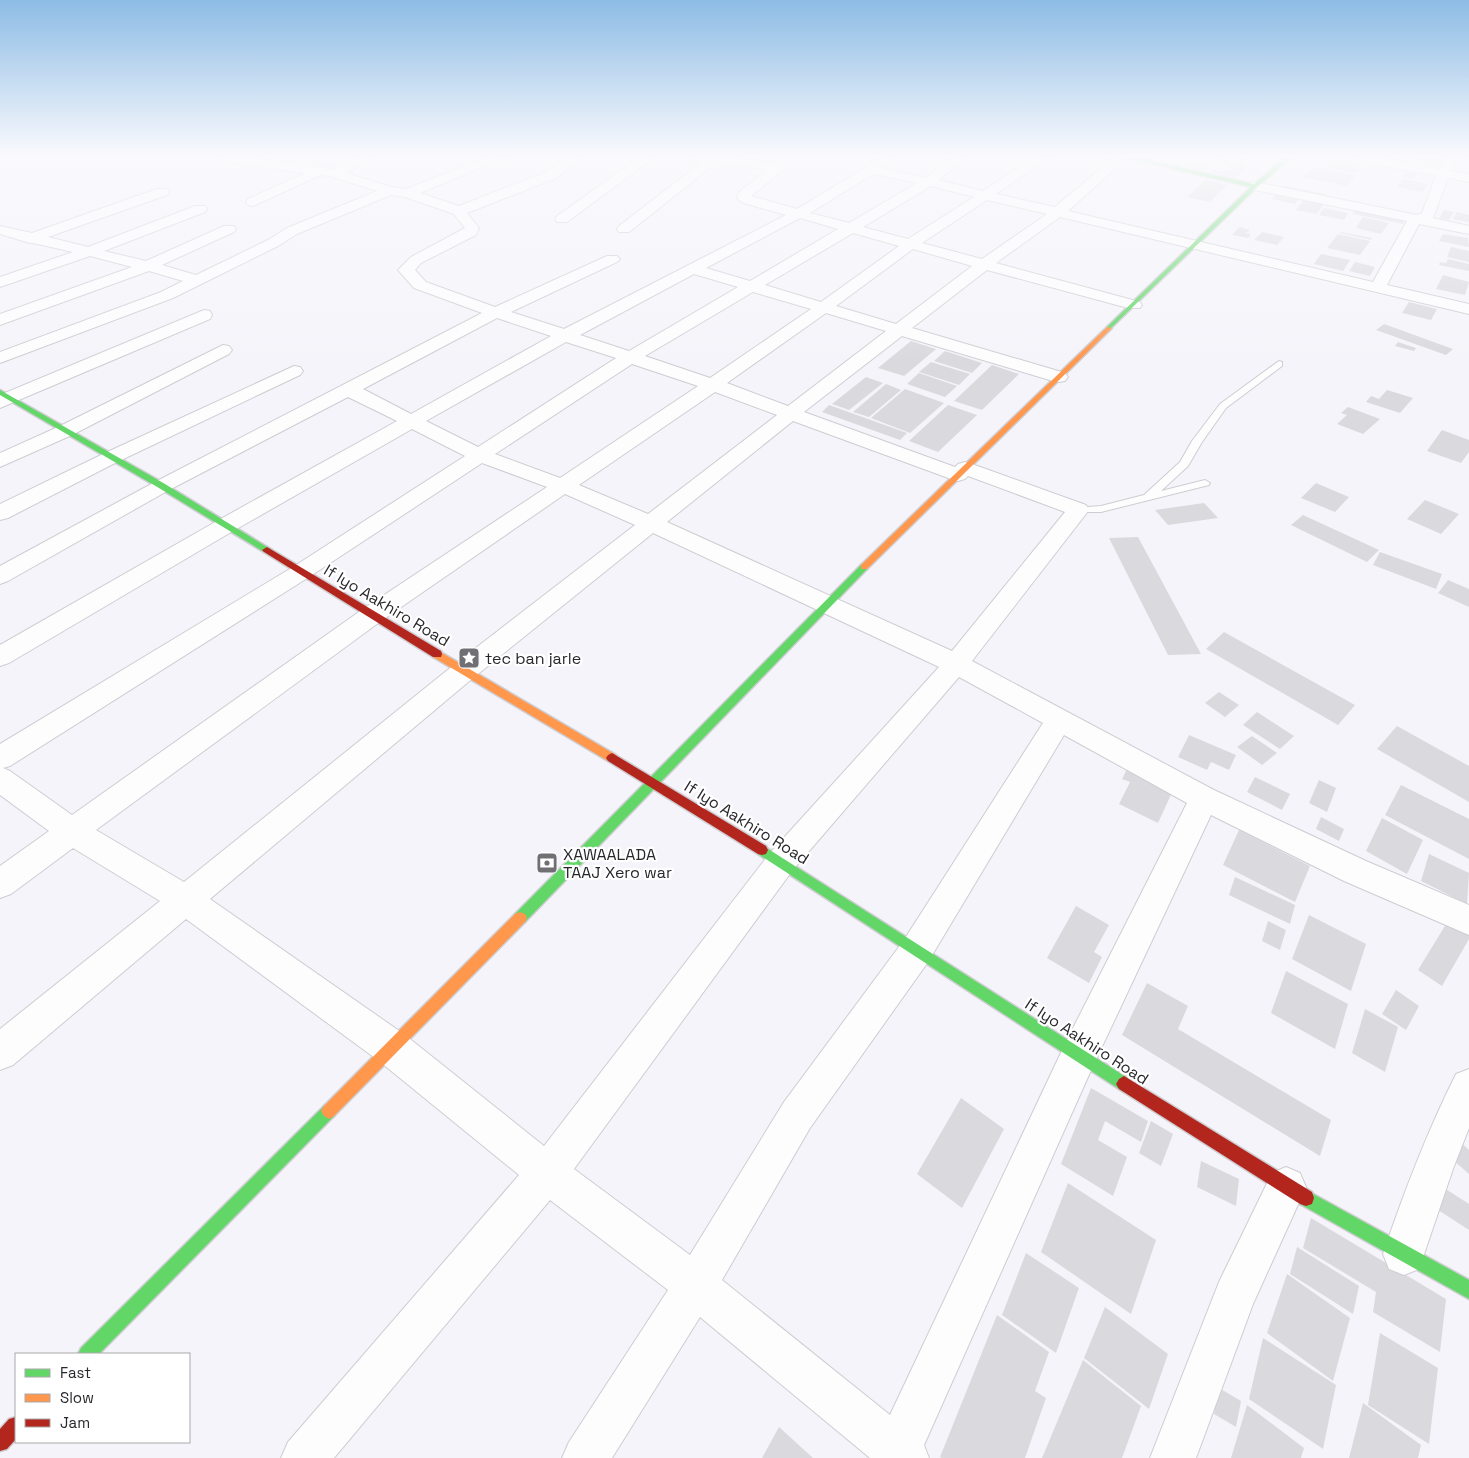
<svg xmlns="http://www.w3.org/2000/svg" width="1469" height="1458" viewBox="0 0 1469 1458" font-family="'Space Grotesk',sans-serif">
  <rect width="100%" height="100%" fill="#f4f4fa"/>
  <g fill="#dadade">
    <polygon points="1213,157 1234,161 1251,157 1243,164"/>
    <polygon points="1418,157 1433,158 1440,159 1436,164 1416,160"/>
    <polygon points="1332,159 1362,165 1356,173 1326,167"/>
    <polygon points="1189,162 1211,166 1207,171 1184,167"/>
    <polygon points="1231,164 1248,167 1236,177 1210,172 1213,170 1231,171 1233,169 1228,168"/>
    <polygon points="1313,167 1356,175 1347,186 1303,177"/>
    <polygon points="1406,172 1417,174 1414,179 1403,177"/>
    <polygon points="1403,179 1428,184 1423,192 1397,187"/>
    <polygon points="1205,180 1227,185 1210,202 1187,197"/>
    <polygon points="1285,186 1326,194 1324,197 1283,188"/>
    <polygon points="1277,194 1299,199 1295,204 1272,199"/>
    <polygon points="1304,200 1324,204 1317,214 1296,210"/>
    <polygon points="1324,208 1348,213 1344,220 1319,215"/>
    <polygon points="1355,210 1405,220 1403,224 1353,214"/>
    <polygon points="1444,210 1454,212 1449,220 1439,218"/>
    <polygon points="1457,212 1469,215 1469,222 1453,219"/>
    <polygon points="1363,217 1389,223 1381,234 1356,228"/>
    <polygon points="1239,227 1250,230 1246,233 1251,234 1248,238 1232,235"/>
    <polygon points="1262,232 1284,237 1277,245 1254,240"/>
    <polygon points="1341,232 1372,238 1371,240 1340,233"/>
    <polygon points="1338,234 1370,241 1360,255 1327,248"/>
    <polygon points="1443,234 1468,238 1469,247 1439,241"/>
    <polygon points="1451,247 1469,251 1469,262 1447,257"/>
    <polygon points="1321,254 1350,260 1343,271 1314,264"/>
    <polygon points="1448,259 1469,264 1469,271 1439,265 1440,262 1446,263"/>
    <polygon points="1355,262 1375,267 1370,276 1349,271"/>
    <polygon points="1443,275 1469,282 1465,295 1436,289"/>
    <polygon points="1409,302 1437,309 1431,320 1402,313"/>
    <polygon points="1384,324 1453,349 1446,355 1376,330"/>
    <polygon points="911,341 936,349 904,376 878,368"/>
    <polygon points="1398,342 1416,348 1414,351 1395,346"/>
    <polygon points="945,351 982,363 972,373 934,361"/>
    <polygon points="931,362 970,374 959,385 919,372"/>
    <polygon points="992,365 1019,374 982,410 954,401"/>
    <polygon points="919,373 957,386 945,397 907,384"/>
    <polygon points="866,377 883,383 849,410 832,404"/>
    <polygon points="886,384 901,390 869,417 853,412"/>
    <polygon points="905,389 944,403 910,433 871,418"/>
    <polygon points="1387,390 1413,398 1400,413 1366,402 1371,396 1379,399"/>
    <polygon points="829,405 907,433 900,440 822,412"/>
    <polygon points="948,405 977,415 938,452 909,441"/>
    <polygon points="1348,407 1380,419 1363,434 1337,424 1347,415 1341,413"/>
    <polygon points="1442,430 1469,440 1469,452 1461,463 1427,451"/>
    <polygon points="1316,483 1349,497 1335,512 1301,498"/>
    <polygon points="1425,500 1459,514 1441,534 1407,519"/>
    <polygon points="1204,503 1218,518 1168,525 1155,510"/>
    <polygon points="1303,515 1379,550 1367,562 1291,525"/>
    <polygon points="1138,537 1201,654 1168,655 1109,538"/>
    <polygon points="1380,552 1442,574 1436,589 1373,565"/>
    <polygon points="1448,580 1469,589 1469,607 1438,593"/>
    <polygon points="1224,632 1355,705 1338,725 1206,649"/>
    <polygon points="1219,692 1239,705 1225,717 1205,703"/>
    <polygon points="1257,712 1294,736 1280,749 1243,725"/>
    <polygon points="1397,726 1469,766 1469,802 1377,749"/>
    <polygon points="1189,735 1236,755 1229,770 1211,762 1207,770 1178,757"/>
    <polygon points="1252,736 1277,753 1262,765 1237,747"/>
    <polygon points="1129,765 1175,786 1158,823 1119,804 1130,782 1122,779"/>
    <polygon points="1255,777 1290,794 1282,810 1247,792"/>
    <polygon points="1319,780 1336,788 1327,812 1309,803"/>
    <polygon points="1401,785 1469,819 1469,859 1385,815"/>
    <polygon points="1321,817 1344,829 1339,841 1316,829"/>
    <polygon points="1382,818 1423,840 1407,874 1366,851"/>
    <polygon points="1239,830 1310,866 1295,902 1223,865"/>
    <polygon points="1429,854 1469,873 1467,904 1421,881"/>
    <polygon points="1235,877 1295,905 1290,924 1229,895"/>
    <polygon points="1076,906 1109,925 1094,952 1102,957 1089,983 1047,958"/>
    <polygon points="1309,915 1366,944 1351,991 1292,959"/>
    <polygon points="1451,916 1469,927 1469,939 1442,986 1418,970"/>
    <polygon points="1268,921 1286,930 1280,950 1262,941"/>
    <polygon points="1286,971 1348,1004 1335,1049 1271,1013"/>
    <polygon points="1147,983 1188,1006 1178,1029 1331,1120 1320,1156 1122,1035"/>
    <polygon points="1396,990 1419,1006 1406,1030 1382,1014"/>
    <polygon points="1365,1009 1398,1027 1385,1072 1352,1053"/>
    <polygon points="1091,1088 1148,1121 1141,1142 1105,1121 1098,1140 1127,1157 1113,1196 1061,1164"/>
    <polygon points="961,1098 1004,1129 962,1208 917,1174"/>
    <polygon points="1151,1121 1173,1134 1161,1166 1139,1153"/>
    <polygon points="1455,1137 1469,1150 1469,1174 1443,1151"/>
    <polygon points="1201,1161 1239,1179 1236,1206 1197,1187"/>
    <polygon points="1419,1172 1469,1204 1469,1230 1412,1193"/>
    <polygon points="1068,1183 1156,1240 1131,1314 1041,1252"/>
    <polygon points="1311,1218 1446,1299 1440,1352 1373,1312 1376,1292 1303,1248"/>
    <polygon points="1297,1247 1359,1286 1353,1314 1290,1274"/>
    <polygon points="1026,1253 1079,1288 1056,1353 1002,1315"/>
    <polygon points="1287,1274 1350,1318 1333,1381 1267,1333"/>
    <polygon points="1105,1307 1168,1354 1149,1409 1084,1358"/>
    <polygon points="997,1315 1049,1352 1035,1391 1046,1398 1025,1458 942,1458 940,1457"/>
    <polygon points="1380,1333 1438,1368 1429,1444 1368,1405"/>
    <polygon points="1263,1338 1336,1385 1323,1449 1249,1399"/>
    <polygon points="1083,1360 1141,1406 1122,1458 1042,1458"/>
    <polygon points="1219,1388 1241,1401 1236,1427 1214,1414"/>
    <polygon points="1363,1403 1421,1445 1418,1458 1349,1458"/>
    <polygon points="1247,1405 1304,1448 1301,1458 1231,1458"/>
    <polygon points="779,1427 813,1458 762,1458"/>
  </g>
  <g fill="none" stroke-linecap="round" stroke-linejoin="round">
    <g stroke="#cdcdd2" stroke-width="2">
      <polygon id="lane" points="1279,361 1282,362 1282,366 1226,408 1202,442 1188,466 1161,491 1205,480 1210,483 1209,485 1101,512 1074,512 1073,510 1074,508 1101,506 1144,495 1180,462 1192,441 1220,404"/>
    </g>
    <g stroke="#cdcdd2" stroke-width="2">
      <g id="street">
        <path d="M215,157H251L333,169L358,157H375L346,173L391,187L406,189L488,157H507L420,193L459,206L546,172L568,157H583L556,178L467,213L479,228L476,235L421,263L415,270L426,282L495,307L607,256H617L620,259L617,262L511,312L564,329L786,215L743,203L737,198L739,192L767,170L716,163L629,232H619L617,229L619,226L702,162L690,160L688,157H730L783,164L784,167L783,170L751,196L797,209L866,167L879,157L891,159L881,168L926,178L952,157H966L939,180L983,191L1034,157H1049L996,194L1055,207L1114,157H1128L1068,211L1373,282L1407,221L1255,190L1248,186L1250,183L1255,182L1417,215L1422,213L1436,176L1356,161L1350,157H1379L1439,169L1445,157H1457L1451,171L1469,174V182L1448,178L1433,218L1469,226V234L1419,224L1387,285L1469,304V314L1060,217L996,263L1140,302L1142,305L1140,308H1128L987,270L912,328L1065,373L1068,377L1065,381L1059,382L1053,381L902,336L804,412L955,467L958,464L965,462L972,464L1086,505L1089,510L972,661L1214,790L1366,861L1469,905V935L1344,881L1211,815L1092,1068L924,1445L929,1458H870L700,1317L612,1458H562L569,1442L668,1290L550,1200L334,1458H281L288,1442L519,1175L379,1061L186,919L13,1065L0,1070V1029L160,901L73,848L11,894L0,898V866L49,831L0,795V744L293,567L465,456L412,429L233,531L9,663L0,666V645L217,521L397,421L348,397L169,490L8,581L0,584V566L155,482L482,313L414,288L398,270L411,257L465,228L454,214L405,197L391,195L297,234L278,246L173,298L0,363V352L161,292L183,281L149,271L0,325V314L132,267L90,256L0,287V277L73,252L33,243H30L0,234V226L32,233L157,189H167L169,192L167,195L48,237L88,247L195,206H205L207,209L205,212L104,251L146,261L224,226H234L236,229L234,232L162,265L196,275L268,240L287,228L377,191L333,177L321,175L253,206L248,205L246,202L248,199L305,173L221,161ZM873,174L917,183L849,223L810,213ZM931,186L974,197L908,239L863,227ZM987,200L1047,214L982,259L922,243ZM800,218L838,229L750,281L706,268ZM853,233L899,246L821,302L765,285ZM913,249L972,266L896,324L836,306ZM694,274L738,287L629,351L580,335ZM753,292L811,309L710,378L645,356ZM826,313L886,331L788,406L727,383ZM497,318L551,336L411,414L363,389ZM566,342L616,358L478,447L426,421ZM632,364L698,386L560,478L495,454ZM715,392L777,415L648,514L579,485ZM793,421L951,479L958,481L965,479L968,476L1065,512L952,651L667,522ZM482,463L547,487L363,609L72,815L10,771L3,768L10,766L309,577ZM565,494L635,525L455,664L184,882L96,830L381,621ZM653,533L939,667L770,853L544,1146L405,1035L210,899L473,678ZM959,677L1043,723L904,940L784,1102L690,1255L574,1169L792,871ZM1064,735L1187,803L1066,1042L890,1415L722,1280L810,1128L928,962Z"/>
        <polygon points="640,157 655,157 567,222 557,222 555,219 557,216"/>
        <polygon points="204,310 210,311 212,315 210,319 0,408 0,395"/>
        <polygon points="223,345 229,346 232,350 229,354 72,435 0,467 0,453 58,427"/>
        <polygon points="294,366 300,367 303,371 300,375 117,462 8,518 0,520 0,504 103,454"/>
        <path d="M1469,1069V1128L1453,1169L1419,1269L1404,1275L1389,1269L1383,1254C1404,1192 1427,1132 1456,1074Z"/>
        <polygon points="1286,1167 1300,1173 1306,1187 1253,1304 1196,1458 1150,1458 1219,1282 1272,1173"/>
      </g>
    </g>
    <g stroke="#cdcdd2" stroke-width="3">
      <g id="fast">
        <polygon points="1122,157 1133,157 1254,184 1286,157 1292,157 1257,187 1109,330 1107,329 1107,327 1251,187"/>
        <polygon points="0,390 165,484 272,550 270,552 264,552 159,488 0,395"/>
        <polygon points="864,564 867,565 867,569 525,922 520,924 515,922 513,918 515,914 861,565"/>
        <polygon points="762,845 1129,1079 1132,1084 1129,1089 1124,1092 1119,1089 758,854 756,850 758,846"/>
        <polygon points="329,1103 334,1106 337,1111 334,1116 99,1354 78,1354 81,1348 324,1106"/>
        <polygon points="1306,1190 1469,1280 1469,1299 1300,1204 1298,1198 1300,1192"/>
      </g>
    </g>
    <g stroke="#cdcdd2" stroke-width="3">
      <g id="slow">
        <polygon points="1107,327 1112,328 867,569 861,569 861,565"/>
        <polygon points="437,650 616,755 618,758 616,761 608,761 433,657 432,654"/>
        <polygon points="520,912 525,914 527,918 525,922 334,1116 329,1119 324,1116 321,1111 324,1106 515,914"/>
      </g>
    </g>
    <g stroke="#cdcdd2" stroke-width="3">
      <g id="jam">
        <polygon points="267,547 441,651 442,654 441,657 433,657 264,552 262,550"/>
        <polygon points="612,753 766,846 768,850 766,854 762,855 758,854 608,761 606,758 608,755"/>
        <polygon points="1124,1076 1312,1192 1314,1198 1312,1204 1306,1206 1300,1204 1119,1089 1116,1084 1119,1079"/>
        <polygon points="16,1417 16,1439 7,1449 0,1451 0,1429 9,1419"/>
      </g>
    </g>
    <use href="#lane" fill="#fdfdfe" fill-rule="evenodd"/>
    <use href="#street" fill="#fdfdfe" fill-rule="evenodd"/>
    <use href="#fast" fill="#63d668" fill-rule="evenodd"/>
    <use href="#slow" fill="#ff974d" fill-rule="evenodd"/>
    <use href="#jam" fill="#b3261e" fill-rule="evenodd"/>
  </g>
  <linearGradient id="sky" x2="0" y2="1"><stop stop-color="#8dbce5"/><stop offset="0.43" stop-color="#fafafd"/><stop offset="1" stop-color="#fafafd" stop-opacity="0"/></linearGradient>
  <rect width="1469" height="362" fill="url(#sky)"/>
  <defs>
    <g id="sight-square" transform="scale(1.125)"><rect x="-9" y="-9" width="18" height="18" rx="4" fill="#6f6f74" stroke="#fff"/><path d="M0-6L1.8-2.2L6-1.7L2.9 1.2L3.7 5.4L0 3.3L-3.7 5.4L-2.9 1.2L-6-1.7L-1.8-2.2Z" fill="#fff"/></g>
    <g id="bank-square" transform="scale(1.125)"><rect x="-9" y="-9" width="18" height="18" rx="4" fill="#6f6f74" stroke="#fff"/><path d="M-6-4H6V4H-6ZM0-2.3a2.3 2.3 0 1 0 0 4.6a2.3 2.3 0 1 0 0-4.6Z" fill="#fff"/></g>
  </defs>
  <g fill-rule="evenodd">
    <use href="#sight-square" x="469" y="658"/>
    <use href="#bank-square" x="547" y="863"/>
  </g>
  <g text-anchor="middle" stroke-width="4.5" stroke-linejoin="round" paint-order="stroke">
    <g font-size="16" fill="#28282c" stroke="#fff">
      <text transform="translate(387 605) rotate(31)" y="6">If Iyo Aakhiro Road</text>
      <text transform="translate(747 822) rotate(32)" y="6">If Iyo Aakhiro Road</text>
      <text transform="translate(1087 1041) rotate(33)" y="6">If Iyo Aakhiro Road</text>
    </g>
    <g font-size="16" fill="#28282c" stroke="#fff" text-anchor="start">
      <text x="485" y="664">tec ban jarle</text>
      <text x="563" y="860">XAWAALADA<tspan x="563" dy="18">TAAJ Xero war</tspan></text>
    </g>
  </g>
  <rect x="15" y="1353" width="175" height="90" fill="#ffffff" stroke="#a9a9ab"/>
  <rect x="25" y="1369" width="25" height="8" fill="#63d668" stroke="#a9a9ab"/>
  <text x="60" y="1378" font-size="15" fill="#28282c">Fast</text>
  <rect x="25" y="1394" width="25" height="8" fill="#ff974d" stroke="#a9a9ab"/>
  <text x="60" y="1403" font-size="15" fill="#28282c">Slow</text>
  <rect x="25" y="1419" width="25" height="8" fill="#b3261e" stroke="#a9a9ab"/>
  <text x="60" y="1428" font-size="15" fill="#28282c">Jam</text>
</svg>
